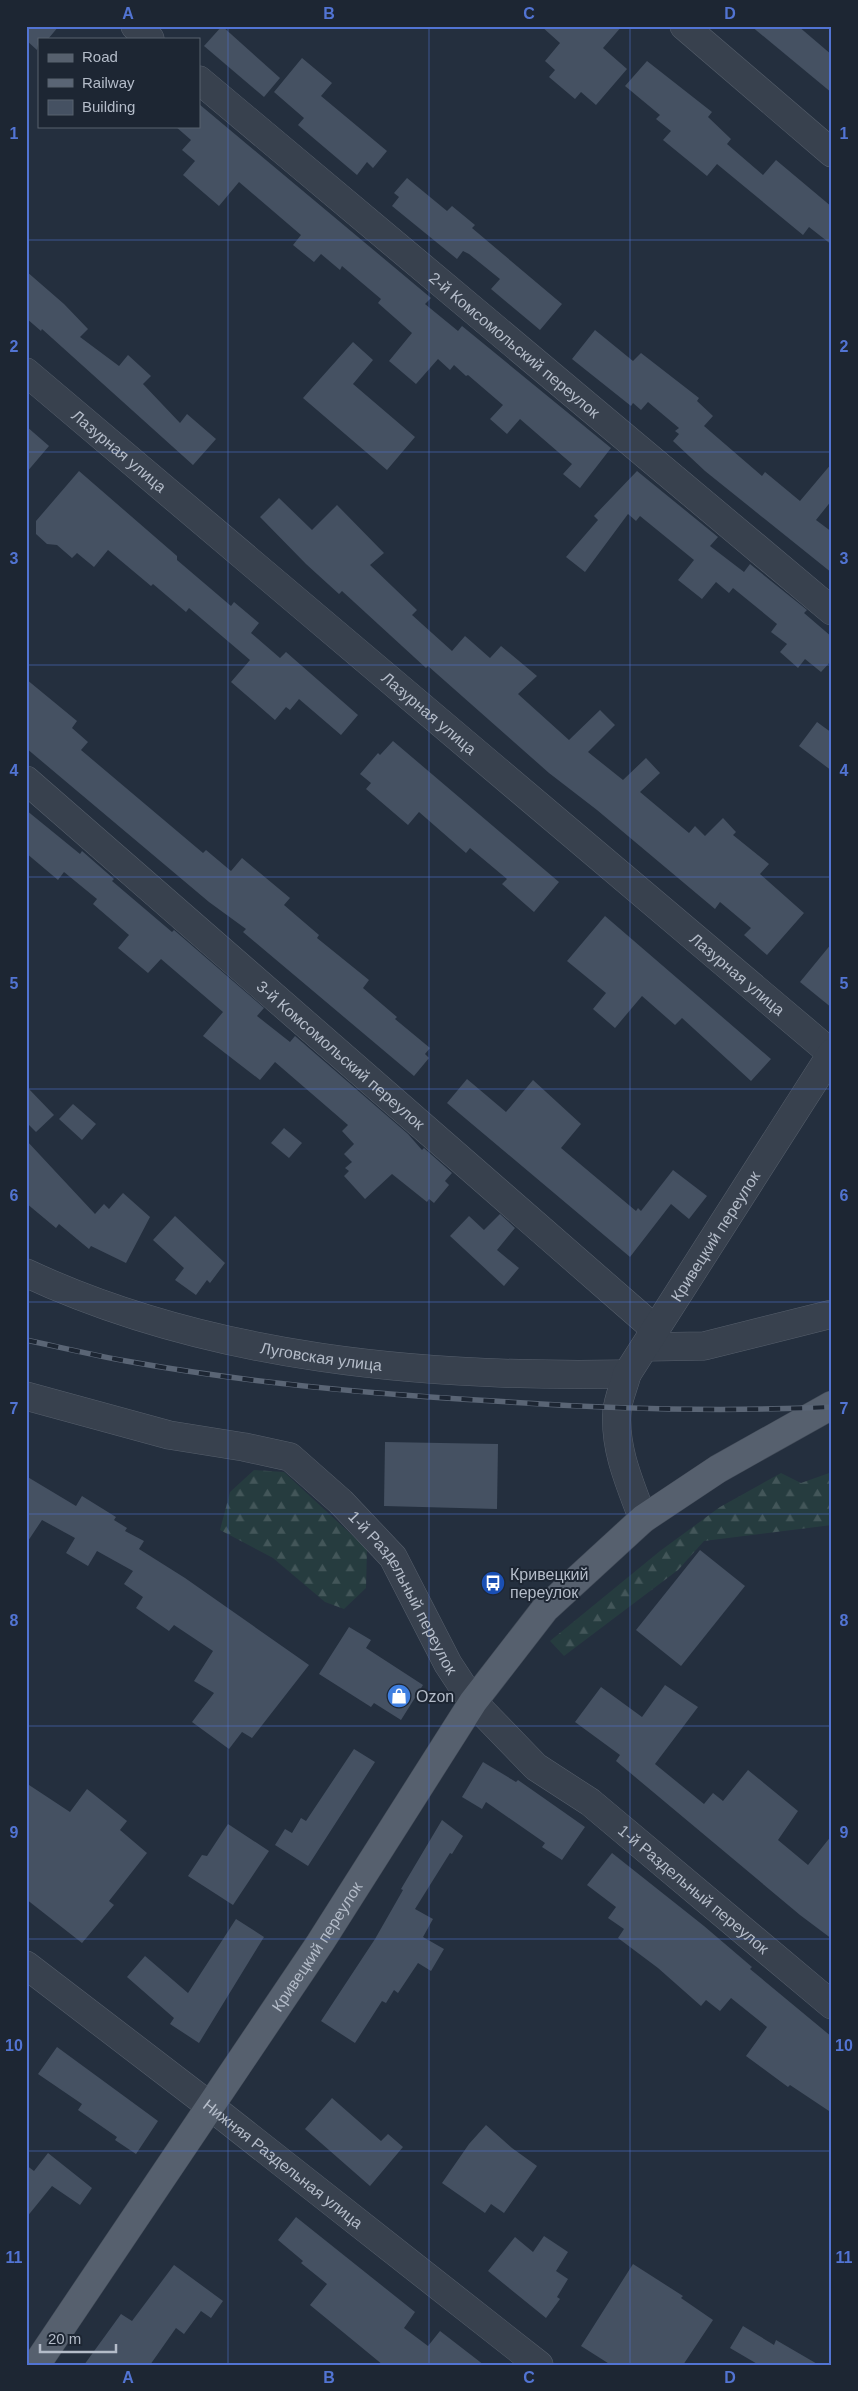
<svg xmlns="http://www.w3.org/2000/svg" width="858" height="2391" viewBox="0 0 858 2391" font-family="Arial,sans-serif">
  <defs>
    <pattern id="forest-firs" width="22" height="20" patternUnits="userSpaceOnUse" patternTransform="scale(1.25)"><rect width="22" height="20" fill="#263c3f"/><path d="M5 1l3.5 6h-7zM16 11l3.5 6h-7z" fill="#435659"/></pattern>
  </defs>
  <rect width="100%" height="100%" fill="#242f3e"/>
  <g fill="url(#forest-firs)">
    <polygon points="254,1470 284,1472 367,1549 366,1588 344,1609 325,1602 273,1558 220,1530 230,1492"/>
    <polygon points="832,1472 832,1525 704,1541 678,1570 564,1656 550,1641 660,1551 720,1507 781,1473 801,1483"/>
  </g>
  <g fill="#455162">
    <polygon points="26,26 59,26 48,39 39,39 37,50 26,40"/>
    <polygon points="222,26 280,78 264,97 204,46"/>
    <polygon points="541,26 622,26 603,48 627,69 596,105 581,92 575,99 549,77 555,70 545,61 560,43"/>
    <polygon points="751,26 798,26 832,55 832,93"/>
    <polygon points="302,58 332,83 321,96 387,151 373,168 367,162 357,175 298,125 304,118 274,92"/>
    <polygon points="647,61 712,112 708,117 731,139 727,144 763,175 776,160 832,207 832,245 809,227 803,235 717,164 707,176 663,140 671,131 656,119 660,115 625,86"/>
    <polygon points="199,104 431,298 425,304 458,331 462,326 611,448 580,488 563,474 572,464 520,419 507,434 490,419 503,405 468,375 466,376 454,365 450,370 438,359 416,384 389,361 412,333 378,303 381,299 342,266 340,270 321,254 314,262 293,245 301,235 239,182 219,206 183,175 195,161 182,150 191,140 175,126 199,126"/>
    <polygon points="407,178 447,211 452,206 475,225 472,228 562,304 540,330 491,289 500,279 469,254 463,251 457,259 392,206 399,197 394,193"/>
    <polygon points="26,271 64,304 88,329 80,337 119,366 128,355 151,376 143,384 180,423 187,414 216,439 193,465 42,329 41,331 26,318"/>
    <polygon points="595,330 633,361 641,353 699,398 697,401 713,416 704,426 762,476 765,472 800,501 832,463 832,500 816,520 832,532 832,573 705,471 673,441 679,434 675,431 679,428 648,402 641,410 633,403 631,406 572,359"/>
    <polygon points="353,342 373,360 353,384 415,437 387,470 303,398"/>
    <polygon points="26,426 49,446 26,473"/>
    <polygon points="79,471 177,556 177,560 231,606 234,602 259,623 251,633 280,658 286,652 358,715 341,735 299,699 290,710 286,707 275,720 231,682 250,660 189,608 186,612 153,584 151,586 108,550 94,567 77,553 72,558 57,545 47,544 36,534 36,521"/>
    <polygon points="637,471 718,537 710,546 744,572 750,564 807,610 804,613 832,637 832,660 821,672 805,659 798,668 780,652 787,644 771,632 777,624 733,588 729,593 716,582 702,599 678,580 694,560 640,516 636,521 628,514 585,572 566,557 598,520 594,516"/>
    <polygon points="279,498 312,530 337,505 384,553 370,565 417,610 412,615 452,651 465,636 490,658 501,646 537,676 518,694 569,740 600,710 615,725 588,752 623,780 646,758 660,773 640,792 689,833 695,826 705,836 723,818 736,832 733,835 769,864 760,874 804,913 767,955 744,935 751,928 720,902 715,909 597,810 549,773 428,666 426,668 342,591 339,594 306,564 260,517"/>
    <polygon points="26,679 77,721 72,728 88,742 81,750 203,853 206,850 231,871 242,858 290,898 284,905 319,935 317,938 369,980 363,988 397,1017 395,1019 430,1048 425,1054 429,1058 414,1076 243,932 246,929 209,902 26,748"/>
    <polygon points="817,722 832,733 832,771 799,746"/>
    <polygon points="393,741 559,882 534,912 502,884 507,879 470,848 466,853 419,812 408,825 366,789 371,783 360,774 378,753 380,755"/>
    <polygon points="26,810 80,854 82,851 114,879 112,881 172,932 174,930 264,1008 257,1016 290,1042 295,1036 408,1134 422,1150 424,1148 452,1173 445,1181 449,1185 434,1203 429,1199 427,1202 392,1174 365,1199 344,1176 349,1171 345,1168 352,1162 344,1154 354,1144 342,1131 348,1125 275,1062 260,1080 203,1036 223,1012 161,959 148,973 118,948 129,935 93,904 97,899 64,872 58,880 26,853"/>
    <polygon points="605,916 771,1059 751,1081 682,1018 675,1025 642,996 615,1028 593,1009 606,993 567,961"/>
    <polygon points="832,943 832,1008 800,982"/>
    <polygon points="467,1079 506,1112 533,1080 581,1124 561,1148 636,1211 638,1208 641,1211 673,1170 707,1196 689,1219 671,1204 630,1257 447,1103"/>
    <polygon points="26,1086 54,1115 36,1132 26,1122"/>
    <polygon points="73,1104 96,1124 82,1140 59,1119"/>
    <polygon points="284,1128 302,1143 289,1158 271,1143"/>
    <polygon points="26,1140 95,1214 104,1204 109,1209 123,1193 150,1217 126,1263 91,1246 89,1249 59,1224 56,1228 26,1203"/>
    <polygon points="500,1214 515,1228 497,1250 519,1268 504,1286 450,1236 469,1216 484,1230"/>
    <polygon points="175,1216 225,1263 210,1283 207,1280 196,1295 175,1280 184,1268 153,1240"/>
    <polygon points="385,1442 498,1444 497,1509 384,1506"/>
    <polygon points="26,1476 76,1506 82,1496 116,1517 114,1520 127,1528 125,1531 144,1541 139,1549 185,1578 309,1665 252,1738 242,1732 229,1749 192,1722 214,1693 194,1681 213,1651 174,1625 169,1631 136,1608 143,1597 124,1584 133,1571 97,1551 88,1566 66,1553 75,1538 42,1520 26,1544"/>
    <polygon points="700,1550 745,1586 681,1666 636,1630"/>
    <polygon points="349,1627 371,1640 366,1648 423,1685 401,1720 374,1703 371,1707 319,1674"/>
    <polygon points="665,1685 698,1707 655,1764 704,1804 713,1793 723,1801 748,1770 798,1811 778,1840 808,1865 832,1835 832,1939 800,1915 616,1761 620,1755 575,1722 601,1687 642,1717"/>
    <polygon points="354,1749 375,1762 308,1866 275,1845 285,1829 292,1833 301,1818 306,1821"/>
    <polygon points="483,1762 516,1782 518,1780 585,1827 562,1860 542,1847 545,1843 486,1802 482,1809 462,1797"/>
    <polygon points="26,1783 70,1812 87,1789 127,1821 120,1830 147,1853 109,1901 114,1905 82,1943 26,1899"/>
    <polygon points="442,1820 463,1836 452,1854 450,1853 415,1909 433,1919 423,1937 444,1949 431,1971 418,1963 398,1993 394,1990 386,2003 382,2001 355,2043 321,2021 375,1939 403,1890 401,1889"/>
    <polygon points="228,1824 269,1851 233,1905 188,1876 202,1855 207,1856"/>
    <polygon points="612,1853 704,1926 752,1967 750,1969 832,2037 832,2113 790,2085 788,2087 746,2056 767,2027 731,1998 720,2011 706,2000 701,2006 658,1968 618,1938 624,1929 608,1918 616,1907 587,1885"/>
    <polygon points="236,1919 264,1937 199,2043 170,2024 174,2018 127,1977 145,1956 188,1993"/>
    <polygon points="57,2047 158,2121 136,2154 115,2140 117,2137 78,2110 82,2104 38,2074"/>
    <polygon points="332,2098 381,2141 388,2134 403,2147 370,2186 305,2129"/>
    <polygon points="486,2125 512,2148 537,2166 504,2213 491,2204 485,2213 442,2183 469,2144"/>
    <polygon points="48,2153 92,2188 80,2205 52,2186 26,2218 26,2165 34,2171"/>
    <polygon points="296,2217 415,2312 404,2328 428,2346 440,2331 484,2365 383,2365 310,2305 327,2284 301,2263 303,2261 278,2240"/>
    <polygon points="544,2236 568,2252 556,2271 568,2279 557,2297 560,2299 546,2318 488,2271 515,2237 533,2252"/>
    <polygon points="633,2264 683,2296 681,2298 713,2320 683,2365 611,2365 581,2346"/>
    <polygon points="174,2265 223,2301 211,2318 201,2311 184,2334 176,2328 150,2365 84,2365 121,2314 132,2321"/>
    <polygon points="743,2326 774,2345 776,2340 819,2365 759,2365 730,2348"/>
  </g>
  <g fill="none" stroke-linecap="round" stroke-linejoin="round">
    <g stroke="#565f6c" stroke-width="29">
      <g id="minor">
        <polyline points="135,26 150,39"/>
        <polyline points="684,26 832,153"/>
        <path id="s1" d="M199,80L832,611"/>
        <path id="s2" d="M26,372L831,1053"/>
        <path id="s3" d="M26,780L656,1330"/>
        <path id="s4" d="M26,1273C211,1359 426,1378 627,1374"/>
        <polyline points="645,1347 704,1346 832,1314"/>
        <path id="s5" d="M26,1396L169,1435L244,1447L290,1457L341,1502L393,1557L448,1664L473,1702L536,1767L590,1802L832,2005"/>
        <path id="s6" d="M643,1519C630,1484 614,1449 617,1411C618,1399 624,1386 627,1374L832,1053"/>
        <path id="s7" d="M26,1965L210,2106L539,2365"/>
      </g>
    </g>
    <g stroke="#414a57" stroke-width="29">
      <g id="primary">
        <path id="s8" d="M36,2365L320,1943L473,1702L545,1609L643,1519L718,1469L832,1405"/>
      </g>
    </g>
    <use href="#minor" stroke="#38414e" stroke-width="28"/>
    <use href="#primary" stroke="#56606e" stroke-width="28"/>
    <g stroke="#5a6575" stroke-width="5.5">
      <path id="rail" d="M26,1340C59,1347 93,1355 126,1361C248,1383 371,1394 494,1401C607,1409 719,1412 832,1407"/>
    </g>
    <use href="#rail" stroke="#1d2633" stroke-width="4" stroke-dasharray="11" stroke-linecap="butt"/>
  </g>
  <path fill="none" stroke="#5274d3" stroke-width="1" stroke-opacity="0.55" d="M228,26V2365M429,26V2365M630,26V2365M26,240H832M26,452H832M26,665H832M26,877H832M26,1089H832M26,1302H832M26,1514H832M26,1726H832M26,1939H832M26,2151H832"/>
  <defs>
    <g id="bus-disc" transform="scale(1.25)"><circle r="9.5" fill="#1a4fb4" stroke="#1d2633"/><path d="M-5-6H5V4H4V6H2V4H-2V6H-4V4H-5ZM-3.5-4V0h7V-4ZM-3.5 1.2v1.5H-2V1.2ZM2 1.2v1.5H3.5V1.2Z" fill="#fff"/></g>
    <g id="shop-disc" transform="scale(1.25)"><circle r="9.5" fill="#3f7fe0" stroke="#1d2633"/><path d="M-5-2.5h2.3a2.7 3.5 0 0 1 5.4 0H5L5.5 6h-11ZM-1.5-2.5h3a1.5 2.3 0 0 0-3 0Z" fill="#fff"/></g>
  </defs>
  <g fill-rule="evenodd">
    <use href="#bus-disc" x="493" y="1583"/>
    <use href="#shop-disc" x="399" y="1696"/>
  </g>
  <g text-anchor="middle" stroke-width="4" stroke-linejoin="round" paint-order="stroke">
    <g font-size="16" fill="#b4bcc9" stroke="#1d2633">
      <text dy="6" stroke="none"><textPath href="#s1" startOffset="412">2-й Комсомольский переулок</textPath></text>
      <text dy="6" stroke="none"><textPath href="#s2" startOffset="122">Лазурная улица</textPath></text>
      <text dy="6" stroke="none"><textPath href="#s2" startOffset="528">Лазурная улица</textPath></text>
      <text dy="6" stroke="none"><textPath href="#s2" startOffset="932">Лазурная улица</textPath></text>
      <text dy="6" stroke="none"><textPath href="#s3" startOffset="418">3-й Комсомольский переулок</textPath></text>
      <text dy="6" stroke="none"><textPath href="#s6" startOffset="314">Кривецкий переулок</textPath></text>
      <text dy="6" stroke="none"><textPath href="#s4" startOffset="308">Луговская улица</textPath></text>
      <text dy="6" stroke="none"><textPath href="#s5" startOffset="450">1-й Раздельный переулок</textPath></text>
      <text dy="6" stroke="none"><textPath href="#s5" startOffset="871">1-й Раздельный переулок</textPath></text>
      <text dy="6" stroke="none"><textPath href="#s8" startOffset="504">Кривецкий переулок</textPath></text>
      <text dy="6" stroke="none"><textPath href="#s7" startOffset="325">Нижняя Раздельная улица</textPath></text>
    </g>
    <g font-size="16" fill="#b4bcc9" stroke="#1d2633" text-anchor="start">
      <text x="510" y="1580">Кривецкий<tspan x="510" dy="18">переулок</tspan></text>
      <text x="416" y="1702">Ozon</text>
    </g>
  </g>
  <rect width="858" height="2391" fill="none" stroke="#1d2633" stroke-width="55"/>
  <rect x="38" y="38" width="162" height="90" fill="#1d2633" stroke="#59626f"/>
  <rect x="48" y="54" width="25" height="8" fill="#56606e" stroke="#59626f"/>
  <text x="82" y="62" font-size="15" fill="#b4bcc9">Road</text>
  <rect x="48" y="79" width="25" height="8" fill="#5a6575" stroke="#59626f"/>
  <text x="82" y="88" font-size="15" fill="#b4bcc9">Railway</text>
  <rect x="48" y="100" width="25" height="15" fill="#455162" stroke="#59626f"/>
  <text x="82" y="112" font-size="15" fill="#b4bcc9">Building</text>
  <path d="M40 2344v8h76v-8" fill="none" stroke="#b4bcc9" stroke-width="2.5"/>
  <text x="48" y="2344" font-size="15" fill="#b4bcc9" stroke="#1d2633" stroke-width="4" paint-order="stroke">20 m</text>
  <rect x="28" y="28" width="802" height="2336" fill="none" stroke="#5274d3" stroke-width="2"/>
  <g font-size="16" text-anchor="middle" font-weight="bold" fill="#5274d3">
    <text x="128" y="19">A</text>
    <text x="329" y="19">B</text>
    <text x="529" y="19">C</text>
    <text x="730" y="19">D</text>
    <text x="14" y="139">1</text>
    <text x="844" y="139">1</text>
    <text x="14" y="352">2</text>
    <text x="844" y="352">2</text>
    <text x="14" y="564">3</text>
    <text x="844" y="564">3</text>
    <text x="14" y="776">4</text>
    <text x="844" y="776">4</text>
    <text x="14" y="989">5</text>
    <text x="844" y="989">5</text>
    <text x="14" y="1201">6</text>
    <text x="844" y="1201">6</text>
    <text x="14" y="1414">7</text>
    <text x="844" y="1414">7</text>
    <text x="14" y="1626">8</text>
    <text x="844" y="1626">8</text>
    <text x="14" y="1838">9</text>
    <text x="844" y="1838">9</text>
    <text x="14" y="2051">10</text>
    <text x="844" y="2051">10</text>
    <text x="14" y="2263">11</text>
    <text x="844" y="2263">11</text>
    <text x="128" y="2383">A</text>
    <text x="329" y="2383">B</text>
    <text x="529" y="2383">C</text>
    <text x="730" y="2383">D</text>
  </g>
</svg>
